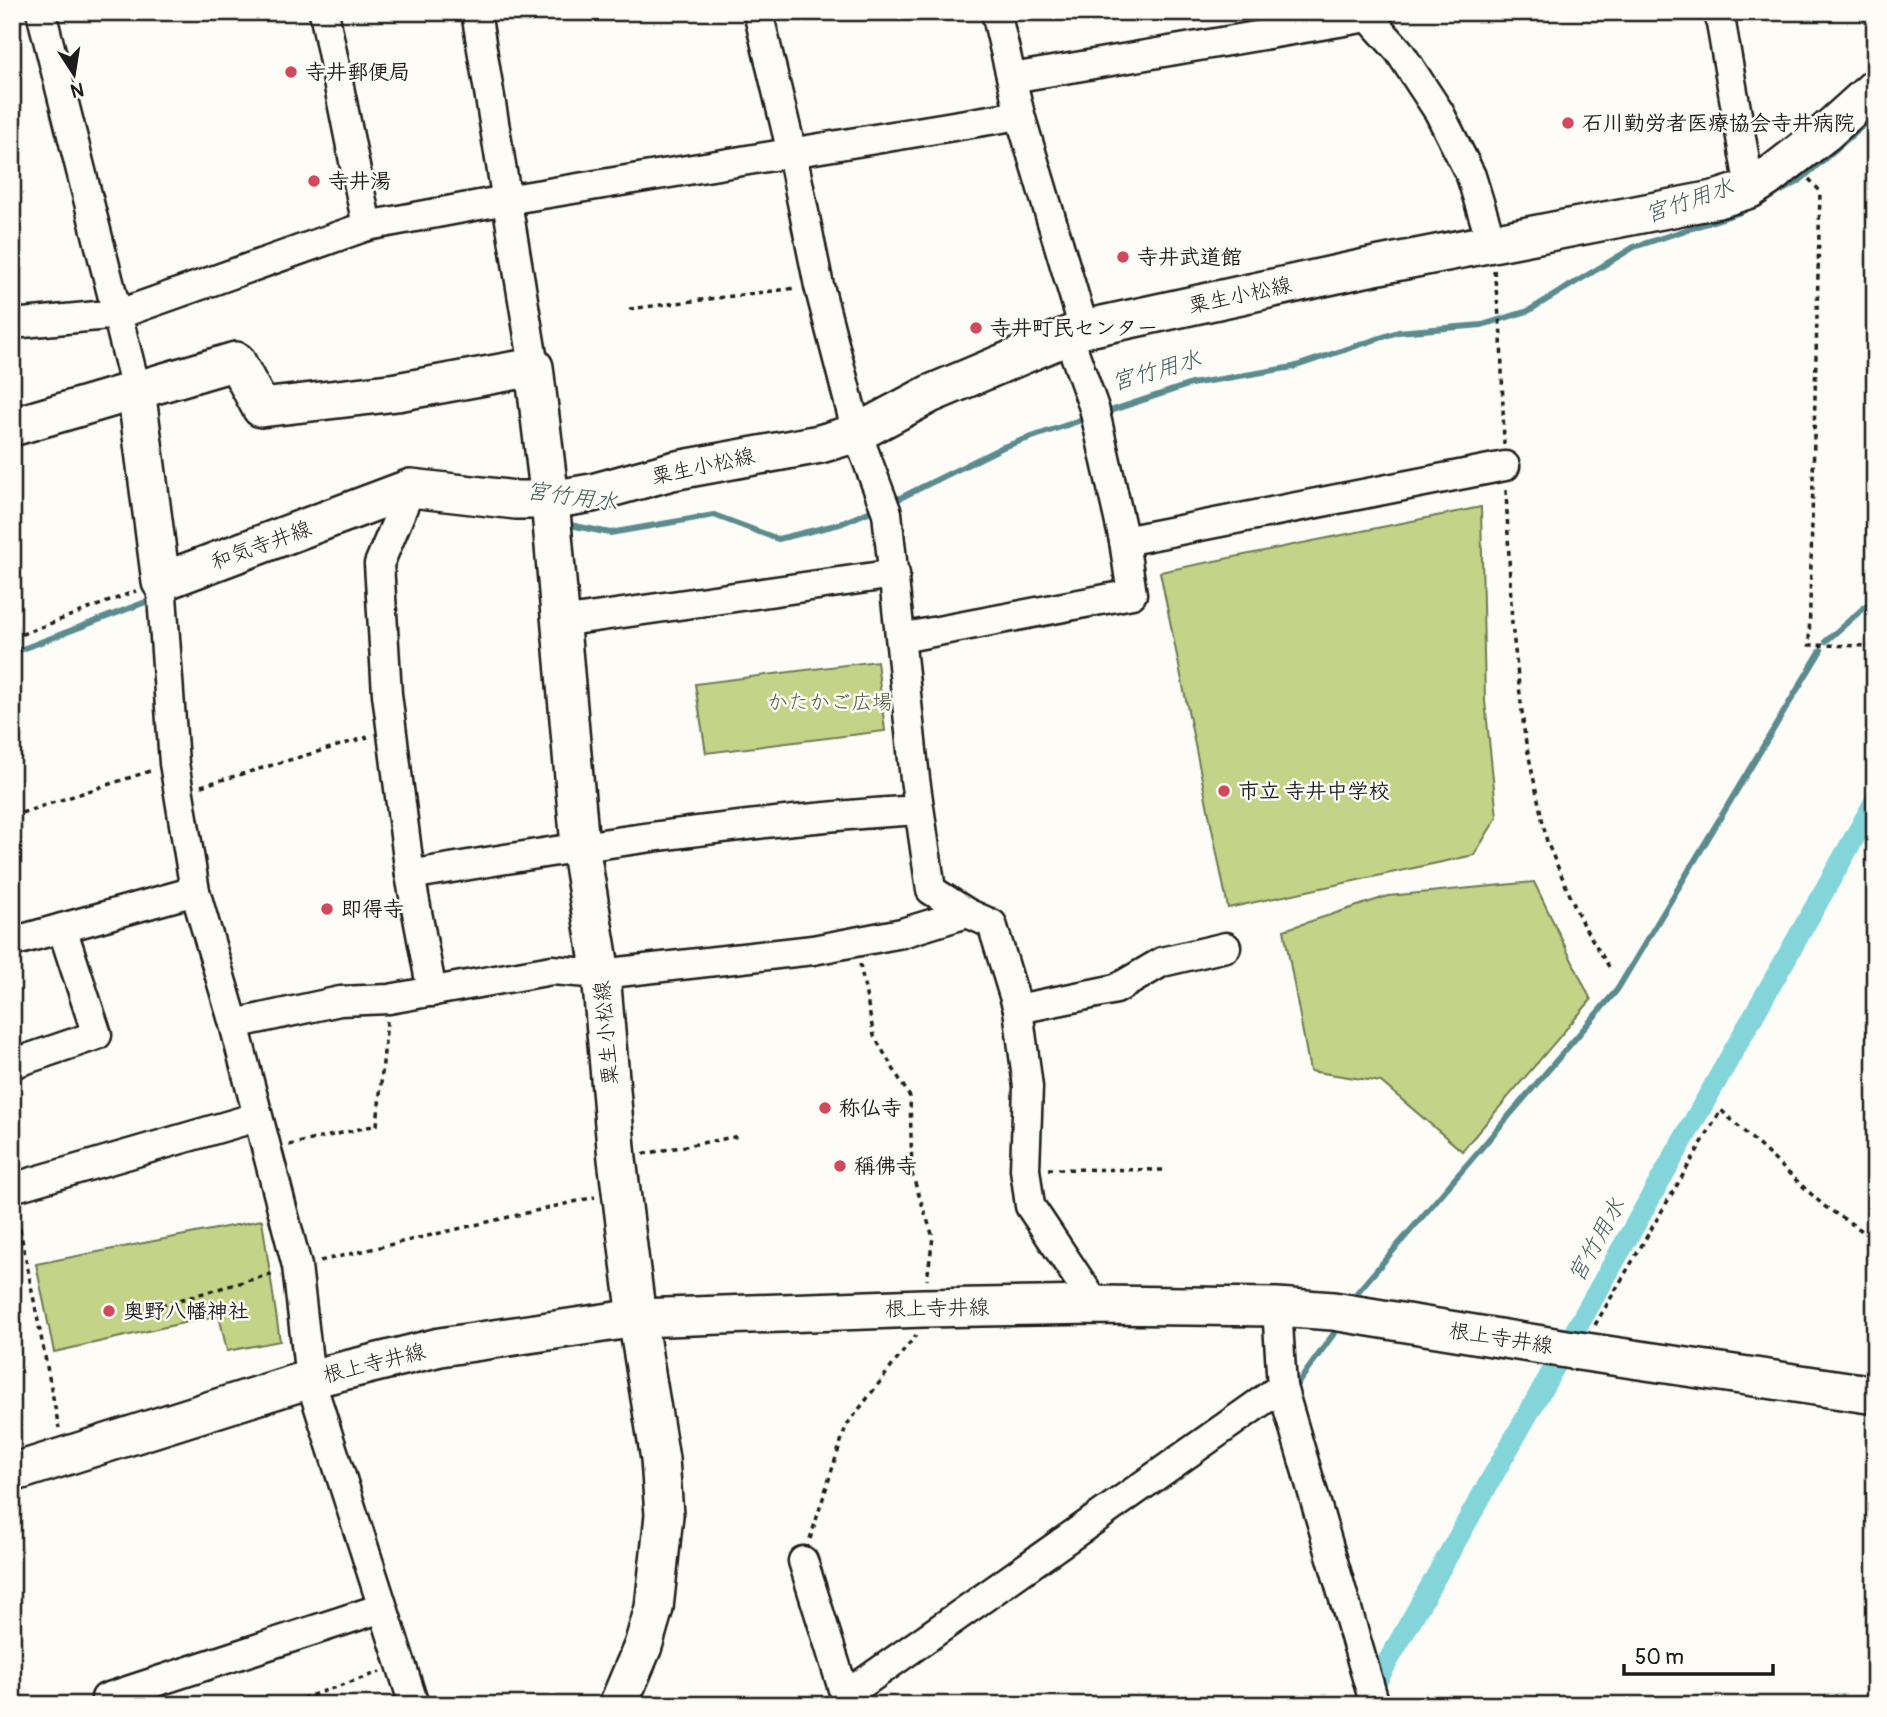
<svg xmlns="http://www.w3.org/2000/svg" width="1887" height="1717" viewBox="0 0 1887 1717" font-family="Pangolin,'Klee One',sans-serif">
  <rect width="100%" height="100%" fill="#fdfcf7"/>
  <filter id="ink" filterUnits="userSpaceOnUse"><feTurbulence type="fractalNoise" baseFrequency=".0143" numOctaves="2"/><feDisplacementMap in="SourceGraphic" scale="14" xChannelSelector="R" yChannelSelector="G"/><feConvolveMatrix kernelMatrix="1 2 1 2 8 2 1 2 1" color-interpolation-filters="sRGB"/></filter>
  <g filter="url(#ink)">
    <g fill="#c3d388" stroke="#707852" stroke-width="2">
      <polygon points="1481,507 1485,701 1497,817 1474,855 1228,908 1160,572"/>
      <polygon points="877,661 885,731 706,753 695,684"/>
      <polygon points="1534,882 1591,1000 1462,1151 1381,1082 1310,1071 1284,930 1388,896"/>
      <polygon points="262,1220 280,1341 227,1351 219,1315 54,1352 36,1264"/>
    </g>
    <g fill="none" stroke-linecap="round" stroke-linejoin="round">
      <g stroke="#5a8b8e" stroke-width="6">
        <polyline points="1773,195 1798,182 1875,115"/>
        <polyline points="1104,413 1191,384 1293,367 1398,332 1482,325 1528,311 1634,247 1741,212 1751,207"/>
        <polyline points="892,502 1003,447 1090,417"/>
        <polyline points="565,524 610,533 714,515 778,539 840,524 878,508"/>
        <polyline points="1826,641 1875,598"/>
        <polyline points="12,653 151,600"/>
        <polyline points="1349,1302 1617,990 1821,650"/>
        <polyline points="1293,1390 1340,1325"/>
      </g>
      <polyline stroke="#83d5da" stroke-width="21" points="1366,1700 1875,801"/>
      <g stroke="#1c1c1c" stroke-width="33">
        <g id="minor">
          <polyline points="41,12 136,389"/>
          <polyline points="324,12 367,226"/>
          <polyline points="476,12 534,367"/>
          <polyline points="758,12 792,153 819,286 857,433 887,513 915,779 931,890 967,913 992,924 1018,1009 1028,1087 1025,1169 1030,1206 1096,1305"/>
          <polyline points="996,12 1020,115 1084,329"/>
          <polyline points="1364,12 1399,51 1439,112 1471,176 1492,244"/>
          <polyline points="1719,12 1750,189"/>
          <polyline points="1012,78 1368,17"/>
          <polyline points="12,324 119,314 367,226 506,200 1020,115"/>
          <polyline points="411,488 379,564 387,694 410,875 432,992"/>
          <polyline points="1124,541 1505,466"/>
          <polyline points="161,582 174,763 195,891 234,1024 297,1266 310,1379 414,1705"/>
          <polyline points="560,622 895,574"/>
          <polyline points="901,638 1132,594 1124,541 1094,408 1068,335"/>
          <path d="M410,875C579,846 748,820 919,810"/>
          <polyline points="12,942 195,891"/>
          <polyline points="1018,1009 1116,989 1162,962 1226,947"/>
          <polyline points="234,1024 340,1001 389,999 552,970 601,974 813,950 902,933 967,913"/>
          <polyline points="12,1064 97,1035 62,928"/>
          <polyline points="12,1188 257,1117"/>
          <polyline points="1277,1307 1282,1387 1375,1705"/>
          <polyline points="803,1561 848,1705"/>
          <polyline points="846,1695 1282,1387"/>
          <polyline points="106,1698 382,1608"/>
        </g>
      </g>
      <g stroke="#1c1c1c" stroke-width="42">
        <g id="major">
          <polyline points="136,389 161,582 411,488 516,500 550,500 592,493 672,471 820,444 857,433 930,394 1084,329 1370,267 1718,199 1750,189 1767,178 1825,133 1875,88"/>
          <polyline points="12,427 236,361 261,408 397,392 534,367 550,500 580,846 601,974 617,1159 637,1318 660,1459 664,1515 654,1608 643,1646 618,1705"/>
          <polyline points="12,1473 310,1379 440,1347 637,1318 923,1308 1096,1305 1277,1307 1333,1311 1579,1351 1875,1395"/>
        </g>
      </g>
      <g stroke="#1c1c1c" stroke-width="3.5" stroke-dasharray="5 5" stroke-linecap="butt">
        <polyline points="1809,179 1820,191 1809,645 1875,646"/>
        <polyline points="1494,270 1501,335 1504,444"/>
        <polyline points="629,309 796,288"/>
        <polyline points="1506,490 1512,624 1525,738 1547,842 1582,923 1611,970"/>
        <polyline points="12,638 136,591"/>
        <polyline points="201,786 368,737"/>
        <polyline points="12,816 153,770"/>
        <polyline points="860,964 874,1036 910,1097 912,1174 933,1237 927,1280"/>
        <polyline points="289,1145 377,1125 387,1021"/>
        <polyline points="643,1154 739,1136"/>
        <polyline points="1048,1169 1167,1170"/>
        <polyline points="16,1209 59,1428"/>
        <polyline points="320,1261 595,1197"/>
        <polyline points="161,1305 275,1273"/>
        <polyline points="1595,1325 1721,1110 1824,1206 1875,1239"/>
        <polyline points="810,1539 846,1426 916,1335"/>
        <polyline points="283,1705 380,1672"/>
      </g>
      <use href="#minor" stroke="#fdfcf7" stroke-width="28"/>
      <use href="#major" stroke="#fdfcf7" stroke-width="37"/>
    </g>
  </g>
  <g fill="#d1495b" stroke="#fdfcf7" stroke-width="2.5">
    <circle cx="291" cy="72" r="7"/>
    <circle cx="1568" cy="123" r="7"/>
    <circle cx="314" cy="181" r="7"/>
    <circle cx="1123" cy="257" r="7"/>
    <circle cx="976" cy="328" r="7"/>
    <circle cx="1224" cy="791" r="7"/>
    <circle cx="327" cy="909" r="7"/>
    <circle cx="825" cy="1108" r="7"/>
    <circle cx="840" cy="1166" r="7"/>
    <circle cx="109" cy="1311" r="7"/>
  </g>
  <g text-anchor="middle" stroke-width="5" stroke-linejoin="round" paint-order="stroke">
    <g font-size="21" font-weight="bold" fill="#1c1c1c" stroke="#fdfcf7" text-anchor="start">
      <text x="305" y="79">寺井郵便局</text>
      <text x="1582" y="130">石川勤労者医療協会寺井病院</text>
      <text x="328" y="188">寺井湯</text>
      <text x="1137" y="264">寺井武道館</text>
      <text x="990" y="335">寺井町民センター</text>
      <text x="1238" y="798">市立 寺井中学校</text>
      <text x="341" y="916">即得寺</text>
      <text x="839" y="1115">称仏寺</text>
      <text x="854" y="1173">稱佛寺</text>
      <text x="123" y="1318">奥野八幡神社</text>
    </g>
    <g font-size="21" fill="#1c1c1c" stroke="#fdfcf7">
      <text transform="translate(1240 295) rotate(-12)" y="7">粟生小松線</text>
      <text transform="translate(703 466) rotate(-12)" y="7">粟生小松線</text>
      <text transform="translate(261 545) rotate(-20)" y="7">和気寺井線</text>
      <text transform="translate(606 1033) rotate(-95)" y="7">粟生小松線</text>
      <text transform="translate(937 1308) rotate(-1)" y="7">根上寺井線</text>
      <text transform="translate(1501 1338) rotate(9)" y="7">根上寺井線</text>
      <text transform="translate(374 1363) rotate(-14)" y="7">根上寺井線</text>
    </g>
    <g font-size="21" fill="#565c42" stroke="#fdfcf7">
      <text x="830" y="709">かたかご広場</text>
    </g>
    <g font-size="23" font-style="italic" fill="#405d5e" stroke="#fdfcf7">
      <text transform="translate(1689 200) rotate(-19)" y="8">宮竹用水</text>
      <text transform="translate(1156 370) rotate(-16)" y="8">宮竹用水</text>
      <text transform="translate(572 496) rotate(8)" y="8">宮竹用水</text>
      <text transform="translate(1596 1240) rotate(-61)" y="8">宮竹用水</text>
    </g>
  </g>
  <rect width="1887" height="1717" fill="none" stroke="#fdfcf7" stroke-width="42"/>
  <rect x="21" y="21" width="1845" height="1675" fill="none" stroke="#1c1c1c" stroke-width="2.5" filter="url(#ink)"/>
  <g transform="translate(74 74) rotate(168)" stroke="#fdfcf7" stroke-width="5" paint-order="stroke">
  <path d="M0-5L12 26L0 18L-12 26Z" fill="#1c1c1c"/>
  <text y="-10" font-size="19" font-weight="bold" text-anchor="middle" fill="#1c1c1c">N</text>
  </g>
  <path d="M1624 1664v10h149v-10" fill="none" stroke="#1c1c1c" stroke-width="3.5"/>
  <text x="1635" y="1664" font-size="21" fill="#1c1c1c" stroke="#fdfcf7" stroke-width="5" paint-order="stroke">50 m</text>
</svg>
